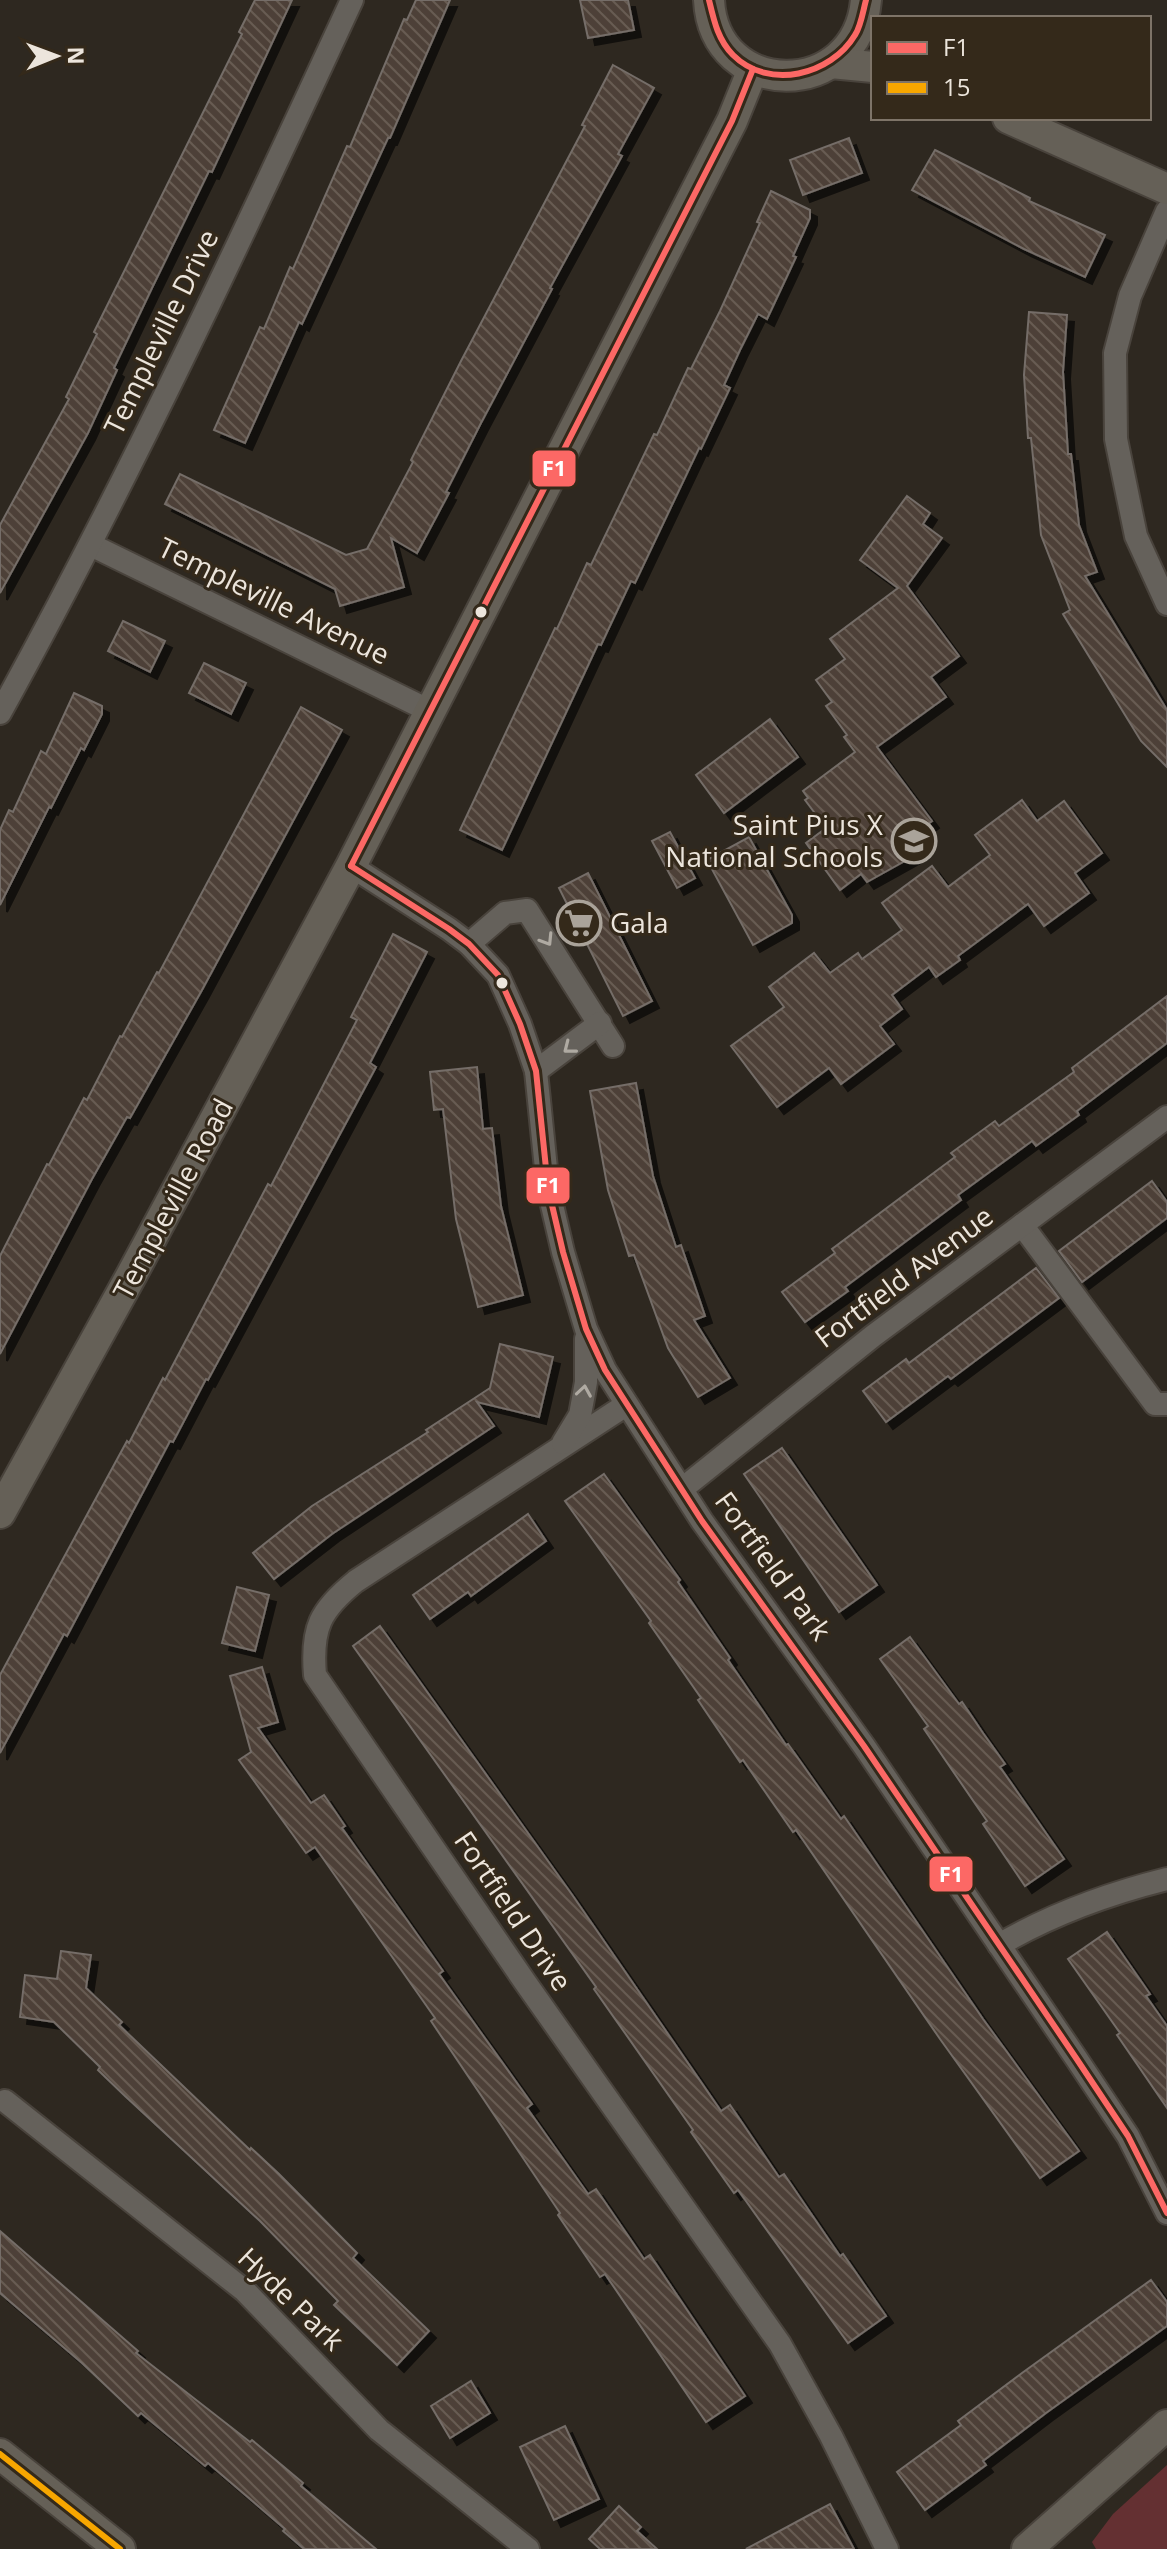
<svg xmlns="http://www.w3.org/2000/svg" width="1167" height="2549" viewBox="0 0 1167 2549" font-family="'Open Sans',sans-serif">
  <defs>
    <pattern id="building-back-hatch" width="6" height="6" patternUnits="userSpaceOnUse" patternTransform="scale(2)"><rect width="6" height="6" fill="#4e4137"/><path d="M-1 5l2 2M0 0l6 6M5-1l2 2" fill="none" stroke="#685c53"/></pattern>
    <filter id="shadow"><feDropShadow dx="7" dy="7" stdDeviation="0" flood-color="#0009"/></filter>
  </defs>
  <rect width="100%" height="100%" fill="#2e2820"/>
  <polygon fill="#643032" points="1167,2465 1167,2549 1096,2549 1092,2542 1113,2514"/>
  <g fill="url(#building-back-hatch)" stroke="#746d68" stroke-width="2" filter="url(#shadow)">
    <polygon points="255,0 292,0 212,172 209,171 152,288 114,368 117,370 88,433 0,593 0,525 69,399 66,397 97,334 94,332 242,34 239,32"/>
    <polygon points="416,0 450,0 390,138 388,138 302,324 299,322 245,443 214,430 260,327 264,329 290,267 293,269 347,146 350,147 404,19 407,20"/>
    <polygon points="580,0 628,0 634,30 588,38"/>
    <polygon points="613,65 654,88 618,154 622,156 550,288 552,289 481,423 446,492 449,493 417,553 391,538 404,587 340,606 335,589 165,504 180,474 346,555 367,549 413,462 411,460 461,361 585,126 582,125"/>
    <polygon points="849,138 862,173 803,195 790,160"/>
    <polygon points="935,150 1030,198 1029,201 1105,235 1085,277 1024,249 912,190"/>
    <polygon points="771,191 810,210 810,218 793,256 796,257 767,319 758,314 740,350 724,385 730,388 701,449 699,448 635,583 631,581 601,645 598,644 502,850 460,830 555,628 557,629 587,563 591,565 654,434 657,435 688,368 691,369 720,311 760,223 757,222"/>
    <polygon points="1029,312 1067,315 1063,372 1068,454 1071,454 1079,525 1097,572 1085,576 1167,710 1167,767 1141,741 1063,614 1070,610 1041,535 1031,438 1028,438 1024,375"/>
    <polygon points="907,496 930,513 923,524 942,538 907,586 959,656 931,677 946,697 877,747 932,821 911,837 921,852 867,882 861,874 840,890 806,843 826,828 805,800 808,798 803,791 855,752 844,737 847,735 826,706 832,702 816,680 845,659 830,639 898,588 860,560"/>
    <polygon points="123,621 165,641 150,672 108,651"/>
    <polygon points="204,663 246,683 231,714 189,693"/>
    <polygon points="74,693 102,706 102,714 84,750 81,748 51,808 49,807 0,905 0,830 9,810 13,812 41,751 46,754"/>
    <polygon points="301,707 342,730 202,990 130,1118 127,1117 92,1179 0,1354 0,1256 47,1164 49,1165 84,1098 87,1100 120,1036 122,1037 157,972 159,973"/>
    <polygon points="770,719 798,757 724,813 696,775"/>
    <polygon points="1022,800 1037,821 1064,801 1102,853 1075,873 1089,893 1044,926 1028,904 958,956 960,960 936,977 929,967 892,995 902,1009 880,1026 894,1044 841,1084 829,1068 777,1107 731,1046 784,1007 769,987 814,953 830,973 858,953 862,959 902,930 882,903 932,866 948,887 990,855 975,835"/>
    <polygon points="670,832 695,878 677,888 652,841"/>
    <polygon points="749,837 792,915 792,923 753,945 707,860"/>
    <polygon points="588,873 652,1001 623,1016 559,888"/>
    <polygon points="393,934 427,952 370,1063 376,1067 208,1380 206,1379 173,1442 170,1441 67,1636 64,1634 0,1753 0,1675 127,1441 129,1443 163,1378 165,1380 268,1184 271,1186 357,1020 351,1017"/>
    <polygon points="1167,996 1167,1043 1077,1111 1079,1115 1036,1146 1032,1141 958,1195 961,1200 845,1287 848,1291 805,1322 782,1292 835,1253 832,1249 955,1157 951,1153 995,1121 999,1126 1074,1072 1072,1068"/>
    <polygon points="477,1067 483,1129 492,1128 501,1206 523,1295 478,1307 456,1219 443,1109 434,1110 430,1072"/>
    <polygon points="636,1083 653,1176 676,1247 681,1245 705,1316 694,1320 730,1378 698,1397 668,1348 634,1255 629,1256 608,1190 590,1091"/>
    <polygon points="1152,1181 1167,1202 1167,1218 1082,1282 1059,1251"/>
    <polygon points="1036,1268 1059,1298 951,1379 948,1376 886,1422 863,1391 906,1359 909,1363"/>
    <polygon points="500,1344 553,1357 539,1417 477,1402 494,1426 332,1534 274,1579 253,1553 312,1506 428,1432 426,1430 490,1388"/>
    <polygon points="782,1448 877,1585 839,1612 744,1474"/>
    <polygon points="604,1474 680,1580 678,1582 730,1658 728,1660 786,1745 788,1744 841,1819 844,1816 983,2019 1079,2151 1040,2178 940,2039 796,1830 793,1832 743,1760 740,1762 698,1700 701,1698 649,1623 651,1621 565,1501"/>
    <polygon points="528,1514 546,1541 471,1596 468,1592 430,1619 413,1595"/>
    <polygon points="237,1587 269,1595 255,1651 222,1643"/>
    <polygon points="380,1626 573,1896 721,2111 730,2105 779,2177 784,2174 840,2256 843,2254 886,2316 848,2343 738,2190 734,2193 691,2132 693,2130 594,1989 596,1987 353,1646"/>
    <polygon points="910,1637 959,1704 962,1702 983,1733 1005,1764 1000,1767 1064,1859 1025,1886 983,1824 987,1821 924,1729 928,1726 880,1659"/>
    <polygon points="262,1667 278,1722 258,1728 311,1803 324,1795 345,1826 342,1828 443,1971 439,1974 532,2104 527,2108 588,2194 596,2189 644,2259 650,2255 745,2396 706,2422 605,2274 600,2277 558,2215 560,2213 431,2021 435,2018 315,1847 306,1853 239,1760 251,1752 230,1676"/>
    <polygon points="1107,1932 1150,1994 1146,1996 1167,2026 1167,2108 1117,2035 1120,2033 1068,1959"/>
    <polygon points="61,1951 91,1955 86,1988 122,2022 119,2025 250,2150 251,2148 279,2174 357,2253 353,2258 429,2331 397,2365 334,2305 338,2301 260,2221 125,2096 98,2070 100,2067 54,2022 20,2017 25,1975 57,1979"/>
    <polygon points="0,2231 138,2351 136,2353 250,2442 252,2440 303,2483 301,2486 376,2549 304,2549 283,2531 285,2529 208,2463 205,2466 141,2413 138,2416 82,2363 0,2293"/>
    <polygon points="1151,2280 1167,2302 1167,2326 1046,2413 983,2461 986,2465 925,2510 897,2472 961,2425 958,2421 1022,2373"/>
    <polygon points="471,2381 490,2413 450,2438 431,2406"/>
    <polygon points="565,2426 599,2499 554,2520 520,2447"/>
    <polygon points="830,2504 854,2549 746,2549 813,2513"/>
    <polygon points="619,2506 641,2527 637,2531 657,2549 600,2549 589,2539"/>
  </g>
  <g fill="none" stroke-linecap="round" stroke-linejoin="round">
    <g stroke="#49433c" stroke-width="26">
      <g id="street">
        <polyline points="1167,211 1130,296 1115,353 1116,439 1136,536 1167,604"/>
        <polyline points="91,545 432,712"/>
        <path d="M0,713C128,481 241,240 352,0"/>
        <polyline points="351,866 449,929 469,944 498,975 520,1024 536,1071 548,1188 563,1252 586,1329 605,1370 702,1521 864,1746 1076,2058 1128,2136 1167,2213"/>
        <polyline points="469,944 505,913 527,910 613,1046"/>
        <polyline points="536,1071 600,1023"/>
        <polyline points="1022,1225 1155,1404 1167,1404"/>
        <path d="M626,1405L356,1581C320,1610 311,1628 315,1675L525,1982L780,2344L831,2436L887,2549"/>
        <polyline points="563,1443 580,1415 586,1382 586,1339"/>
        <polyline points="682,1489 873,1336 1167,1117"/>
        <path d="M999,1945C1052,1914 1107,1894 1167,1879"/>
        <polyline points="5,2101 245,2291 379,2430 528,2549"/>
      </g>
    </g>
    <g stroke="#49433c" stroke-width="34">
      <g id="secondary">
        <path d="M709,0C714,100 857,102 866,0"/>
        <polyline points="831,63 873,67"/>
        <polyline points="1008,118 1167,189"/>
        <polyline points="0,1513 131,1276 351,866 732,121 753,69"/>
        <polyline points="0,2454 120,2549"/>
        <polyline points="1027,2549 1167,2425"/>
      </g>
    </g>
    <use href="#street" stroke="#65615b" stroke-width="22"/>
    <use href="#secondary" stroke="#656057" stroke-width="30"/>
    <g stroke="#34291a" stroke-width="12">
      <g id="bus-1">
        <path d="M709,0C714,21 718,40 733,55C769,91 831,75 855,35C861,26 863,11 866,0"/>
        <polyline points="351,866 449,929 469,944 498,975 520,1024 536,1071 548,1188 563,1252 586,1329 605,1370 702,1521 864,1746 1076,2058 1128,2136 1167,2213"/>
        <polyline points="351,866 732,121 753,69"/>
      </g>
    </g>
    <g stroke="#34291a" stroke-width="12">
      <polyline id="bus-2" points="0,2454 120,2549"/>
    </g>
    <use href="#bus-1" stroke="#fc6865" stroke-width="6"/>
    <use href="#bus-2" stroke="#f7a600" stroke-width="6"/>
  </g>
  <defs><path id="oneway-chevron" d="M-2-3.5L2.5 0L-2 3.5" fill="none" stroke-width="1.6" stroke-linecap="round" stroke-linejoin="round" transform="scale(2)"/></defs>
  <g stroke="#afaaa2">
    <use href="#oneway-chevron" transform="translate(547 940) rotate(58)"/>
    <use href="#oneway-chevron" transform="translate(569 1048) rotate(142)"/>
    <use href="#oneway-chevron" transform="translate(584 1391) rotate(-81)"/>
  </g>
  <defs>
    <g id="school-ring" transform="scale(2.3)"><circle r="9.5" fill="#34291a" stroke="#aaa39a" stroke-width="1.5"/><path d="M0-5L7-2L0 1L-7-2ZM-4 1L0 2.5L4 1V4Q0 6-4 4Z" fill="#aaa39a"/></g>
    <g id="supermarket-ring" transform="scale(2.3)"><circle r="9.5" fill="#34291a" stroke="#aaa39a" stroke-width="1.5"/><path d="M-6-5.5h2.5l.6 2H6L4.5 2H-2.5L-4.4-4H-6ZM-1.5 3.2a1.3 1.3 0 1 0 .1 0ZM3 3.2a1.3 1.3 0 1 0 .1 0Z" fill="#aaa39a"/></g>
  </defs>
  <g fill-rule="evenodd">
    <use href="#school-ring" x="914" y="841"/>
    <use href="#supermarket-ring" x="579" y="923"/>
  </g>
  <g fill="#ece5dc" stroke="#34291a" stroke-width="3">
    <circle cx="481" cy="612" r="7"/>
    <circle cx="502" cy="983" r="7"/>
  </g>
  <g text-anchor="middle" stroke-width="6" stroke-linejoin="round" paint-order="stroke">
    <g font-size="28" fill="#ece5dc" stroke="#34291a">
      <text transform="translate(161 332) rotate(-64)" y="10">Templeville Drive</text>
      <text transform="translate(274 601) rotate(26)" y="10">Templeville Avenue</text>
      <text transform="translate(173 1199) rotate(-62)" y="10">Templeville Road</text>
      <text transform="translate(904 1277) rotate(-37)" y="10">Fortfield Avenue</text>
      <text transform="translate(773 1566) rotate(54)" y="10">Fortfield Park</text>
      <text transform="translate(513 1911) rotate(56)" y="10">Fortfield Drive</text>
      <text transform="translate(291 2299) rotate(44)" y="10">Hyde Park</text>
    </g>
    <g font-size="28" fill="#ece5dc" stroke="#34291a" text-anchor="end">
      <text x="883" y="835">Saint Pius X<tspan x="883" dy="32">National Schools</tspan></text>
      <text x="610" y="933" text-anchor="start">Gala</text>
    </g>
  </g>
  <g stroke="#34291a" stroke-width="3">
    <rect x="531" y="449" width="46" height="39" rx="8" fill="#fc6865"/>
    <rect x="525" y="1166" width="46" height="39" rx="8" fill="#fc6865"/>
    <rect x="928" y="1855" width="46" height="38" rx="8" fill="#fc6865"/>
  </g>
  <g font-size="22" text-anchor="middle" font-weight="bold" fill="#fff">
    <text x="554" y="476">F1</text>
    <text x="548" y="1193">F1</text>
    <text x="951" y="1882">F1</text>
  </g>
  <rect x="871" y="16" width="280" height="104" fill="#34291a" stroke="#7e7468" stroke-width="2"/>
  <rect x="887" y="42" width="40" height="12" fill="#fc6865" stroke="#7e7468" stroke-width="2"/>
  <text x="943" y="56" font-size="24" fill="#ece5dc">F1</text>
  <rect x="887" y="82" width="40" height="12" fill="#f7a600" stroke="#7e7468" stroke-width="2"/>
  <text x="943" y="96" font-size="24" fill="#ece5dc">15</text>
  <g transform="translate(56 56) rotate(89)" stroke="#34291a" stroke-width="6" paint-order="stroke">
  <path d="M0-6L14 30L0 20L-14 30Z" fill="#ece5dc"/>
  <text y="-12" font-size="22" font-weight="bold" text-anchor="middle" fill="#ece5dc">N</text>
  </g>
</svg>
